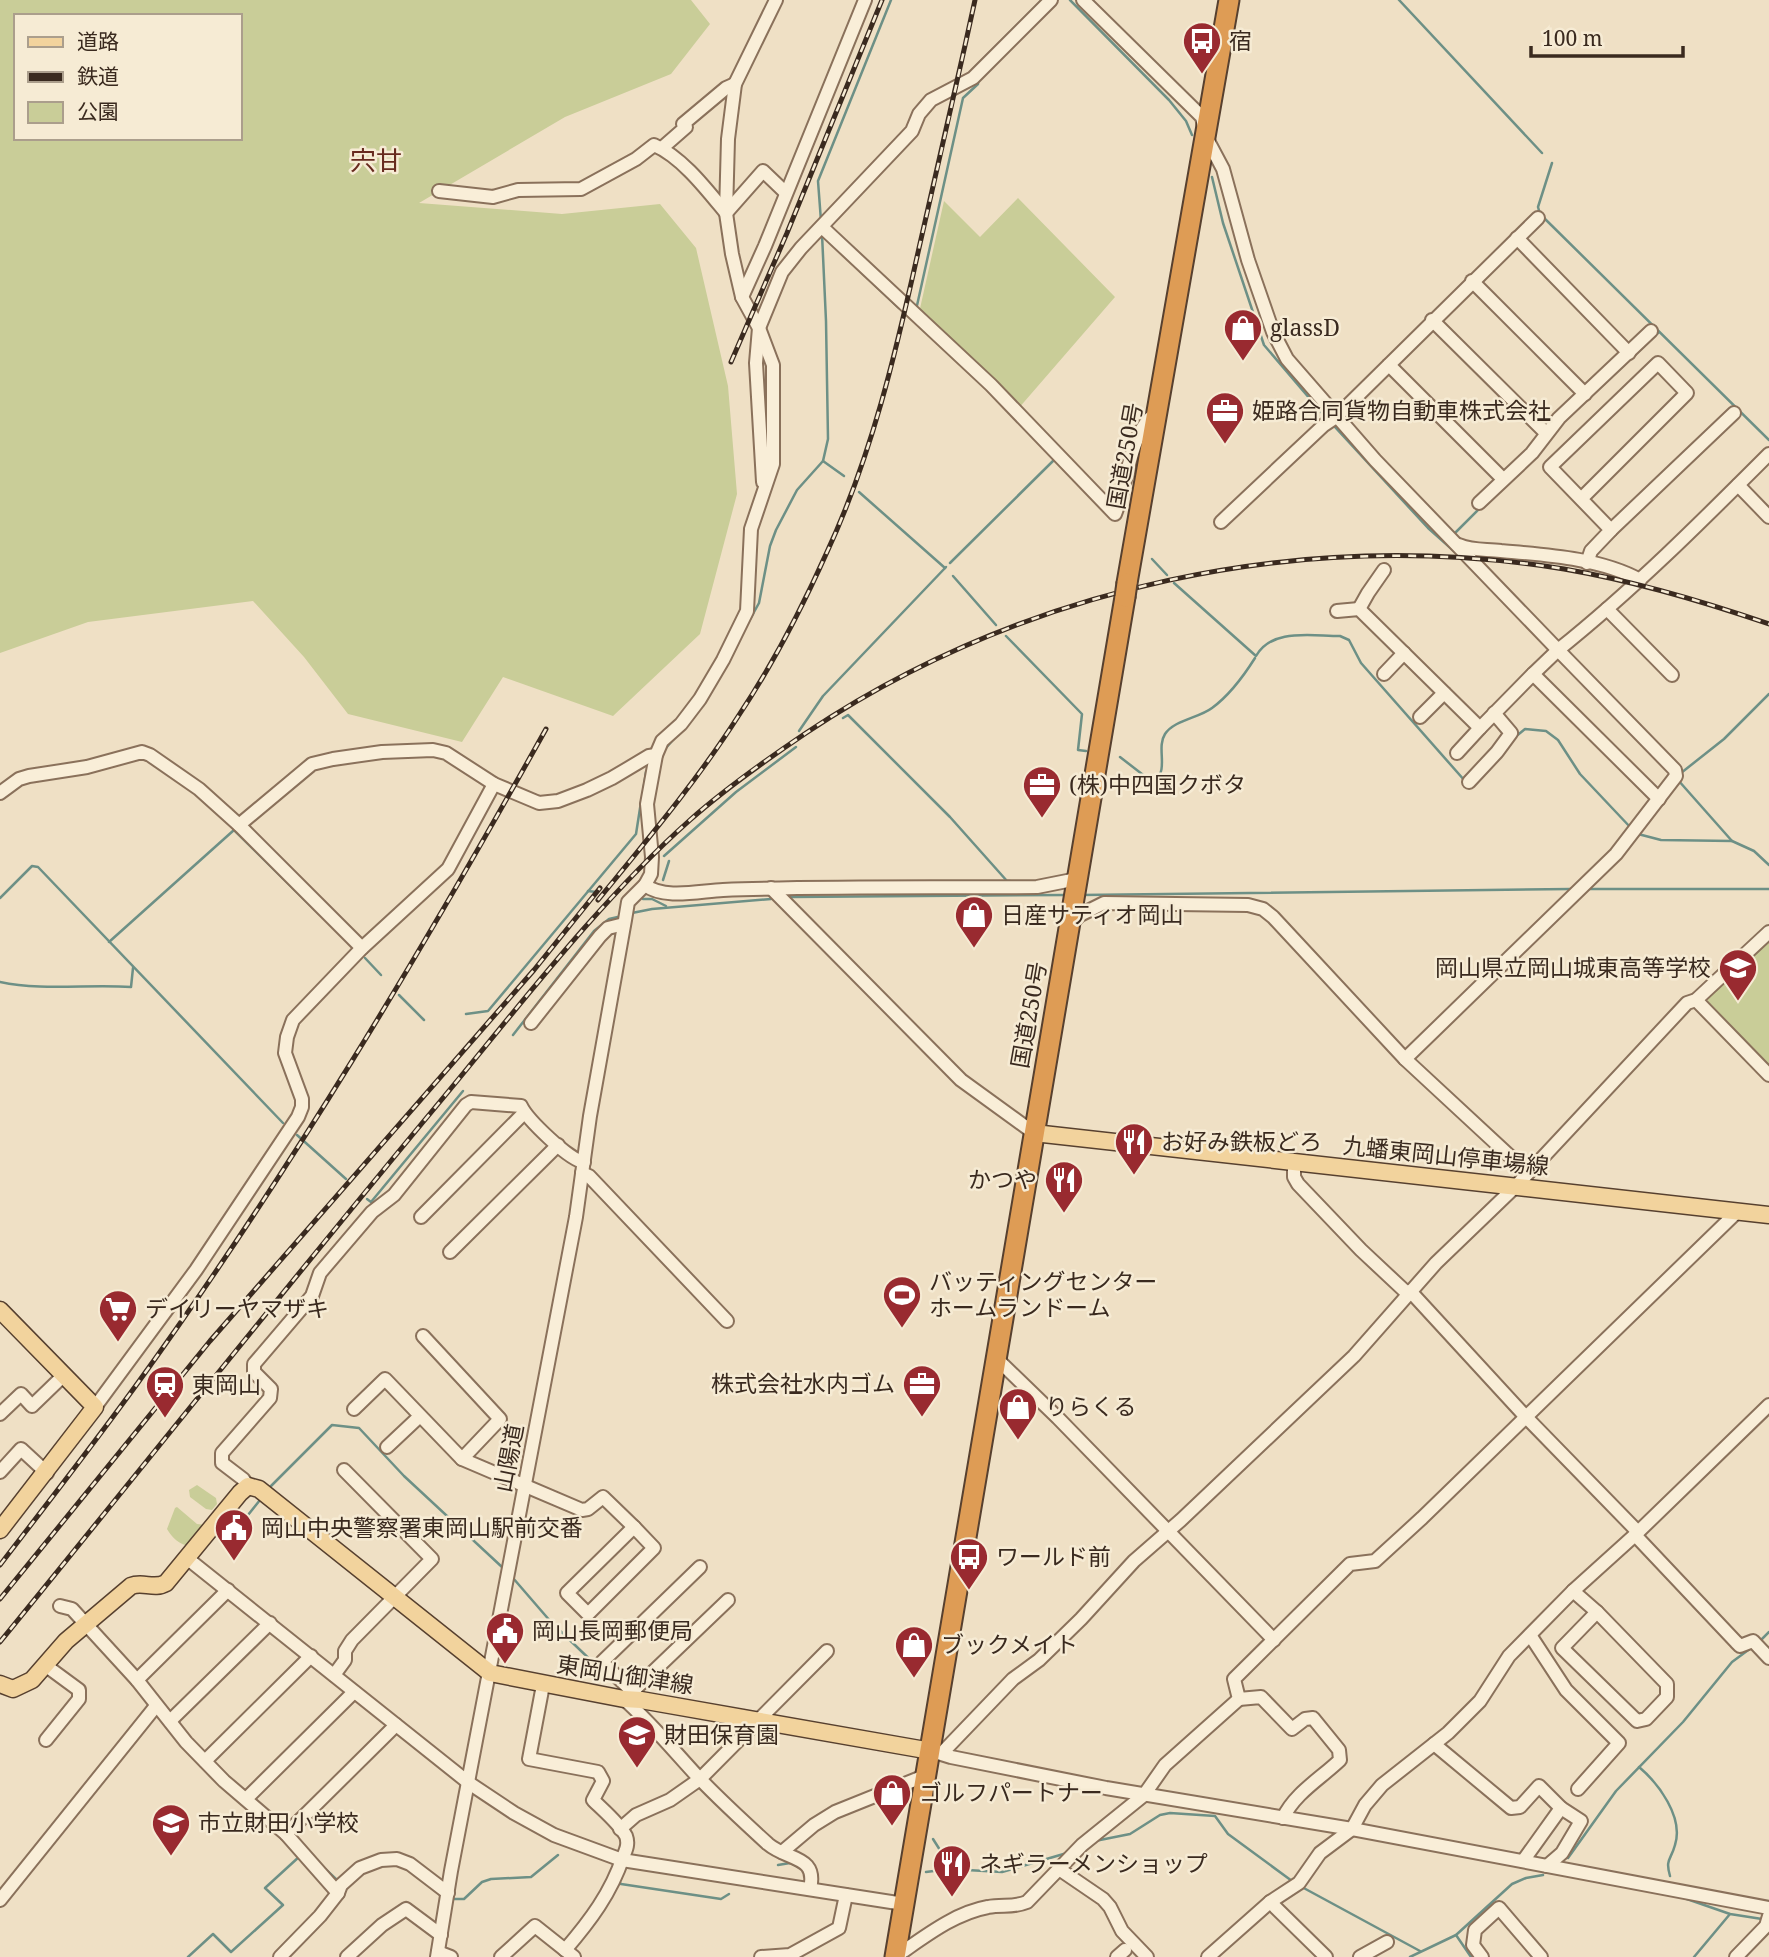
<svg xmlns="http://www.w3.org/2000/svg" width="1769" height="1957" viewBox="0 0 1769 1957" font-family="'Noto Serif','Noto Sans JP',serif">
  <rect width="100%" height="100%" fill="#efe0c5"/>
  <g fill="#c9cd98" fill-rule="evenodd">
    <path d="M0,0H691L710,24L671,74L565,117L419,203L562,214L660,204L696,248L728,386L737,494L700,634L613,716L503,677L462,742L348,714L304,657L253,601L88,622L0,653ZM16,16H240V138H16Z"/>
    <polygon points="1018,198 1115,297 1018,409 919,313 944,201 980,237"/>
    <polygon points="1769,940 1769,1066 1708,1004 1708,999"/>
    <polygon points="197,1485 216,1498 217,1504 212,1510 206,1509 190,1497 189,1490"/>
    <path d="M224,1500L226,1504V1508L195,1545C182,1548 173,1539 167,1529L175,1508L177,1507L197,1524L206,1525L222,1509Z"/>
  </g>
  <g fill="none" stroke-linecap="round" stroke-linejoin="round">
    <g stroke="#6d9086" stroke-width="2.5">
      <polyline points="1070,0 1169,100 1186,121 1192,135"/>
      <polyline points="1399,0 1542,153"/>
      <polyline points="973,69 1042,0"/>
      <polyline points="1552,163 1538,207 1540,214 1769,440"/>
      <polyline points="1212,177 1223,223 1264,345 1322,413"/>
      <polyline points="821,221 818,181 891,0"/>
      <polyline points="860,271 899,308"/>
      <polyline points="916,310 963,98 978,84 978,79"/>
      <polyline points="1589,398 1659,332"/>
      <polyline points="1334,426 1428,528 1455,552"/>
      <polyline points="823,461 844,476"/>
      <polyline points="859,492 945,568"/>
      <polyline points="1454,534 1481,507"/>
      <polyline points="1152,559 1167,575"/>
      <polyline points="950,563 1055,459"/>
      <polyline points="953,576 996,625"/>
      <path d="M1174,583L1256,656C1272,628 1310,636 1340,636L1349,640L1361,663L1465,781"/>
      <polyline points="748,623 759,603 770,546 776,530 797,490 823,461 828,439 826,321 822,234"/>
      <polyline points="1006,636 1082,714 1078,750 1086,751"/>
      <polyline points="703,706 715,685"/>
      <polyline points="843,718 848,715 950,817 1007,881 1010,881"/>
      <polyline points="799,731 823,696 946,567"/>
      <polyline points="1514,738 1525,729 1546,731 1558,740 1580,774 1631,828"/>
      <polyline points="665,749 680,732"/>
      <path d="M1120,757L1151,781H1155C1169,769 1156,748 1165,734C1174,720 1199,718 1212,708C1230,695 1243,677 1255,658"/>
      <polyline points="1681,773 1724,739 1769,694"/>
      <polyline points="1678,780 1732,841 1754,851 1769,865"/>
      <polyline points="643,792 646,772"/>
      <polyline points="1638,834 1661,840 1732,841"/>
      <polyline points="664,856 736,792 796,747"/>
      <polyline points="663,880 669,861"/>
      <polyline points="1589,889 1769,889"/>
      <polyline points="588,891 596,892"/>
      <polyline points="1081,895 1571,889"/>
      <polyline points="791,897 1067,895"/>
      <polyline points="0,898 32,866 38,867 283,1123"/>
      <polyline points="643,899 652,899 666,906"/>
      <polyline points="632,913 652,909 771,899"/>
      <polyline points="109,942 234,830 319,914"/>
      <polyline points="365,958 381,975"/>
      <path d="M0,982C42,991 88,984 131,987L133,968"/>
      <polyline points="399,995 424,1020"/>
      <polyline points="466,1014 488,1011 636,834 641,802"/>
      <polyline points="513,1035 594,931 609,919 622,916"/>
      <polyline points="297,1135 346,1179"/>
      <polyline points="367,1199 371,1202 463,1091"/>
      <polyline points="269,1488 332,1425 359,1428 404,1476 502,1567"/>
      <polyline points="224,1545 260,1500"/>
      <polyline points="513,1578 551,1622 605,1674"/>
      <polyline points="1759,1642 1769,1632"/>
      <path d="M1639,1767C1658,1783 1684,1817 1675,1845C1671,1860 1665,1859 1670,1876"/>
      <polyline points="933,1839 952,1869"/>
      <polyline points="1095,1841 1130,1834 1160,1815 1170,1813 1215,1816 1228,1834 1292,1881"/>
      <polyline points="1568,1858 1616,1791 1683,1722 1732,1662 1751,1648"/>
      <polyline points="320,1864 337,1880"/>
      <polyline points="778,1865 790,1863 798,1867"/>
      <polyline points="926,1872 949,1869 1002,1872 1067,1853"/>
      <polyline points="416,1876 443,1897"/>
      <polyline points="619,1882 621,1884 721,1899 729,1894"/>
      <polyline points="1300,1886 1420,1951"/>
      <polyline points="1684,1898 1730,1914 1762,1919"/>
      <polyline points="452,1899 464,1899 482,1882 491,1879 531,1877 558,1855"/>
      <polyline points="1456,1935 1471,1957"/>
      <polyline points="188,1957 213,1934 231,1952 283,1905 265,1888 300,1856"/>
      <polyline points="1410,1957 1456,1935 1512,1884 1526,1878 1543,1875"/>
      <polyline points="1694,1957 1730,1914"/>
    </g>
    <g stroke="#8a715b" stroke-width="16">
      <g id="minor">
        <path d="M1083,0L1202,117L1206,137L1223,169L1248,260L1273,332L1287,359L1375,460L1558,650C1633,590 1701,522 1769,454"/>
        <polyline points="662,148 686,127 683,124 726,88 735,84"/>
        <path d="M439,191L493,197L518,190L581,189L636,159L654,145C682,157 707,190 726,213L763,171L786,193"/>
        <path d="M822,227L991,385L1115,514C1126,487 1130,438 1150,418H1156"/>
        <polyline points="1517,238 1629,353"/>
        <polyline points="1472,281 1585,394"/>
        <polyline points="742,297 765,246 865,0"/>
        <polyline points="1432,320 1546,433"/>
        <polyline points="1389,365 1503,479"/>
        <polyline points="763,482 756,363 759,328 782,272 801,248 912,131 919,114 931,100 973,78 1051,0"/>
        <polyline points="1738,485 1769,517"/>
        <polyline points="1581,499 1687,393 1658,363 1550,467 1611,530 1591,551 1587,563"/>
        <polyline points="1479,503 1532,453 1559,418 1651,331"/>
        <polyline points="1221,522 1324,425 1336,417 1538,218"/>
        <polyline points="1611,530 1734,413"/>
        <path d="M1459,545C1473,551 1486,549 1501,551C1546,555 1600,558 1640,580"/>
        <polyline points="1359,609 1368,593 1384,570"/>
        <polyline points="1607,609 1672,675"/>
        <polyline points="1337,611 1359,609 1480,728 1533,674 1659,799"/>
        <polyline points="1384,674 1404,653"/>
        <polyline points="1420,717 1444,693"/>
        <polyline points="1457,753 1480,728"/>
        <polyline points="1469,782 1497,752 1511,733 1494,713"/>
        <polyline points="0,793 19,779 29,776 87,767 142,752 150,755 199,789 239,825 362,948"/>
        <polyline points="239,825 312,764 333,759 382,752 433,750 446,753 494,784 539,803 558,801 587,790 612,778 649,756 656,755"/>
        <path d="M645,885C664,900 700,891 723,890C828,886 933,888 1037,887L1077,879"/>
        <polyline points="771,888 961,1080 1034,1133"/>
        <polyline points="1070,924 1080,915 1104,903 1248,905 1263,909 1273,917 1405,1059 1528,1173"/>
        <polyline points="1696,1000 1769,1075"/>
        <polyline points="531,1023 600,936 608,928 624,924"/>
        <polyline points="1405,1059 1616,854 1676,776 1675,770 1558,650 1533,674"/>
        <polyline points="1294,1162 1294,1177 1298,1184 1361,1250 1408,1294"/>
        <polyline points="582,1173 589,1176 727,1321"/>
        <polyline points="421,1217 524,1113"/>
        <polyline points="450,1252 558,1145"/>
        <polyline points="1410,1291 1525,1416 1638,1532"/>
        <polyline points="423,1336 500,1419 462,1459"/>
        <polyline points="996,1358 1058,1418 1274,1640"/>
        <polyline points="95,1407 196,1270 298,1117 302,1107 302,1099 285,1053 287,1037 293,1020 362,948 448,869 494,784"/>
        <polyline points="354,1409 385,1379 462,1459 582,1510 588,1509 603,1497 634,1527"/>
        <polyline points="0,1414 21,1394 32,1406 63,1376"/>
        <polyline points="387,1447 420,1416"/>
        <polyline points="0,1472 21,1449 47,1473"/>
        <path d="M248,1486L243,1479L222,1463V1453L270,1398L271,1389L254,1372V1364L312,1296L320,1273L372,1212L394,1195L466,1105L471,1102L521,1106C527,1119 570,1161 584,1162"/>
        <polygon points="634,1527 654,1548 588,1614 567,1593"/>
        <polyline points="1635,1535 1736,1642 1740,1646 1753,1641 1769,1658"/>
        <polyline points="188,1559 469,1783 514,1813 554,1835 622,1860 904,1904"/>
        <polyline points="1573,1591 1597,1612"/>
        <polyline points="60,1606 72,1609 137,1680 186,1742 224,1781 286,1834 338,1893"/>
        <polygon points="1597,1612 1667,1684 1667,1697 1646,1719 1637,1721 1562,1648"/>
        <polyline points="1530,1635 1566,1690 1619,1743 1578,1789"/>
        <polyline points="45,1665 79,1690 79,1699 46,1740"/>
        <polyline points="334,1675 345,1660 345,1651 352,1640 432,1559 344,1470"/>
        <polyline points="137,1680 228,1590"/>
        <path d="M543,1685L529,1759L598,1772L603,1781L593,1800C603,1810 619,1823 626,1836C629,1844 626,1850 623,1857C611,1893 590,1921 565,1950"/>
        <polyline points="632,1692 728,1600"/>
        <path d="M624,1699C651,1723 674,1751 698,1777C720,1800 745,1823 768,1844C788,1861 818,1855 810,1889"/>
        <path d="M1239,1699L1261,1697L1292,1729L1305,1719L1313,1718L1339,1750L1340,1760C1320,1779 1295,1793 1283,1818"/>
        <polyline points="641,1700 602,1662 700,1567"/>
        <polyline points="170,1721 270,1623"/>
        <polyline points="1434,1744 1511,1808 1520,1807 1539,1786 1561,1808 1523,1861"/>
        <polyline points="935,1752 951,1757 1106,1788 1352,1829 1769,1908"/>
        <polyline points="942,1753 1013,1679 1039,1660 1081,1619 1134,1561 1181,1520 1354,1356 1436,1263 1516,1186 1687,1003 1696,1000 1769,932"/>
        <polyline points="205,1761 311,1656"/>
        <polyline points="246,1799 354,1692"/>
        <polyline points="620,1829 636,1815 670,1800 700,1779 827,1651"/>
        <polyline points="286,1834 396,1725"/>
        <polyline points="782,1852 814,1825 835,1812 927,1775"/>
        <polyline points="1547,1866 1562,1853 1581,1821 1561,1808"/>
        <polyline points="1059,1869 1103,1899 1110,1907 1122,1931 1147,1957"/>
        <polyline points="0,1900 156,1706"/>
        <polyline points="1270,1902 1326,1957"/>
        <polyline points="438,1952 451,1957"/>
        <polyline points="280,1957 320,1916 338,1893 341,1885 360,1868 381,1860 397,1859 410,1864 448,1893"/>
        <polyline points="347,1957 382,1925 406,1909 441,1935"/>
        <polyline points="437,1957 451,1871 576,1217 590,1116 625,920 628,902 645,885 651,874 652,857 647,804 656,755 662,741 681,724 700,699 723,660 747,611 751,529 773,464 773,365 759,328 742,297 732,254 726,213 728,139 735,84 776,0"/>
        <polyline points="501,1957 535,1926 574,1957"/>
        <polyline points="761,1957 790,1955 839,1928 846,1895"/>
        <path d="M895,1957C923,1938 954,1913 988,1907C1002,1904 1013,1908 1027,1902L1082,1845L1144,1795L1165,1765L1239,1699L1234,1679L1350,1564L1375,1561L1422,1518L1738,1211"/>
        <polyline points="1117,1957 1125,1950"/>
        <polyline points="1208,1957 1270,1902 1299,1883 1320,1853 1352,1829 1365,1805 1382,1785 1448,1733 1480,1701 1509,1656 1573,1591 1635,1535 1769,1405"/>
        <polyline points="1360,1957 1387,1942"/>
        <polyline points="1482,1957 1473,1945 1475,1930 1499,1908 1541,1957"/>
        <polyline points="1736,1957 1766,1926 1769,1916"/>
      </g>
    </g>
    <g stroke="#57402f" stroke-width="19">
      <g id="major">
        <polyline points="1034,1133 1769,1215"/>
        <polyline points="0,1310 95,1407 0,1530"/>
        <path d="M0,1684L13,1689L32,1680L66,1641L131,1586C143,1581 154,1590 166,1583L240,1493L248,1486L259,1489L490,1673L624,1699L641,1700L931,1751"/>
      </g>
    </g>
    <g stroke="#57402f" stroke-width="23">
      <g id="highway">
        <polyline points="1127,583 1229,0"/>
        <polyline points="895,1957 1125,597"/>
      </g>
    </g>
    <use href="#minor" stroke="#f9eed8" stroke-width="12"/>
    <use href="#major" stroke="#f2d39d" stroke-width="16"/>
    <use href="#highway" stroke="#de9c55" stroke-width="19"/>
    <g stroke="#3a2a1f" stroke-width="5">
      <g id="rail">
        <polyline points="731,362 787,233 882,0"/>
        <path d="M598,900C647,840 697,781 739,715C773,664 802,608 827,552C872,455 896,352 919,248C938,166 957,83 975,0"/>
        <path d="M0,1565C46,1505 93,1445 137,1384C288,1175 421,953 546,729"/>
        <polyline points="0,1599 210,1341 534,970 600,888"/>
        <path d="M0,1642C146,1463 290,1282 438,1104C517,1009 598,902 690,820C726,788 766,760 806,733C1026,586 1302,527 1564,569C1634,581 1702,601 1769,624"/>
      </g>
    </g>
    <use href="#rail" stroke="#f6ebd4" stroke-width="2.5" stroke-dasharray="8" stroke-linecap="butt"/>
    <g stroke="#57402f" stroke-width="23" stroke-linecap="butt">
      <polyline id="highway-bridge" points="1125,597 1127,583"/>
    </g>
    <use href="#highway-bridge" stroke="#de9c55" stroke-width="19"/>
  </g>
  <defs>
    <g id="bus-pin" transform="scale(2.0125)"><path d="M0 17L-7.5 6A9.5 9.5 0 1 1 7.5 6Z" fill="#992a30" stroke="#f6ebd4"/><path d="M-5-6H5V4H4V6H2V4H-2V6H-4V4H-5ZM-3.5-4V0h7V-4ZM-3.5 1.2v1.5H-2V1.2ZM2 1.2v1.5H3.5V1.2Z" fill="#fff"/></g>
    <g id="shop-pin" transform="scale(2.0125)"><path d="M0 17L-7.5 6A9.5 9.5 0 1 1 7.5 6Z" fill="#992a30" stroke="#f6ebd4"/><path d="M-5-2.5h2.3a2.7 3.5 0 0 1 5.4 0H5L5.5 6h-11ZM-1.5-2.5h3a1.5 2.3 0 0 0-3 0Z" fill="#fff"/></g>
    <g id="office-pin" transform="scale(2.0125)"><path d="M0 17L-7.5 6A9.5 9.5 0 1 1 7.5 6Z" fill="#992a30" stroke="#f6ebd4"/><path d="M-6-3h4V-5.5h4V-3h4V5H-6ZM-1-4.5V-3h2v-1.5ZM-6 0V1H6V0Z" fill="#fff"/></g>
    <g id="school-pin" transform="scale(2.0125)"><path d="M0 17L-7.5 6A9.5 9.5 0 1 1 7.5 6Z" fill="#992a30" stroke="#f6ebd4"/><path d="M0-5L7-2L0 1L-7-2ZM-4 1L0 2.5L4 1V4Q0 6-4 4Z" fill="#fff"/></g>
    <g id="restaurant-pin" transform="scale(2.0125)"><path d="M0 17L-7.5 6A9.5 9.5 0 1 1 7.5 6Z" fill="#992a30" stroke="#f6ebd4"/><path d="M-5-6h1v4h1v-4h1v4h1v-4h1v5L-1.5 .5V6h-2V.5L-5-1ZM5-6V6H3V1.5H1.5Q1.5-4 5-6Z" fill="#fff"/></g>
    <g id="stadium-pin" transform="scale(2.0125)"><path d="M0 17L-7.5 6A9.5 9.5 0 1 1 7.5 6Z" fill="#992a30" stroke="#f6ebd4"/><path d="M0-5a6.5 5 0 1 0 0 10a6.5 5 0 1 0 0-10ZM-3.5-1.8h7v3.6h-7Z" fill="#fff"/></g>
    <g id="supermarket-pin" transform="scale(2.0125)"><path d="M0 17L-7.5 6A9.5 9.5 0 1 1 7.5 6Z" fill="#992a30" stroke="#f6ebd4"/><path d="M-6-5.5h2.5l.6 2H6L4.5 2H-2.5L-4.4-4H-6ZM-1.5 3.2a1.3 1.3 0 1 0 .1 0ZM3 3.2a1.3 1.3 0 1 0 .1 0Z" fill="#fff"/></g>
    <g id="station-pin" transform="scale(2.0125)"><path d="M0 17L-7.5 6A9.5 9.5 0 1 1 7.5 6Z" fill="#992a30" stroke="#f6ebd4"/><path d="M-3-6H3Q5-6 5-4V2Q5 4 3 4L4.5 6H3L1.5 4h-3L-3 6H-4.5L-3 4Q-5 4-5 2V-4Q-5-6-3-6ZM-3.5-4v3h7v-3ZM-3.5 1v1.5H-2V1ZM2 1v1.5H3.5V1Z" fill="#fff"/></g>
    <g id="civic-pin" transform="scale(2.0125)"><path d="M0 17L-7.5 6A9.5 9.5 0 1 1 7.5 6Z" fill="#992a30" stroke="#f6ebd4"/><path d="M-.6-6.5H3V-4.5H.6V-3L4-1V1h2V6H-6V1h2V-1L-.6-3ZM-1.2 2.5V6h2.4V2.5Z" fill="#fff"/></g>
  </defs>
  <g fill-rule="evenodd">
    <use href="#bus-pin" x="1202" y="41"/>
    <use href="#shop-pin" x="1243" y="328"/>
    <use href="#office-pin" x="1225" y="411"/>
    <use href="#office-pin" x="1042" y="785"/>
    <use href="#shop-pin" x="974" y="915"/>
    <use href="#school-pin" x="1738" y="968"/>
    <use href="#restaurant-pin" x="1134" y="1142"/>
    <use href="#restaurant-pin" x="1064" y="1180"/>
    <use href="#stadium-pin" x="902" y="1295"/>
    <use href="#supermarket-pin" x="118" y="1309"/>
    <use href="#office-pin" x="922" y="1384"/>
    <use href="#station-pin" x="165" y="1385"/>
    <use href="#shop-pin" x="1018" y="1407"/>
    <use href="#civic-pin" x="234" y="1528"/>
    <use href="#bus-pin" x="969" y="1557"/>
    <use href="#civic-pin" x="505" y="1631"/>
    <use href="#shop-pin" x="914" y="1645"/>
    <use href="#school-pin" x="637" y="1735"/>
    <use href="#shop-pin" x="892" y="1793"/>
    <use href="#school-pin" x="171" y="1823"/>
    <use href="#restaurant-pin" x="952" y="1864"/>
  </g>
  <g text-anchor="middle" stroke-width="5" stroke-linejoin="round" paint-order="stroke">
    <g font-size="23" fill="#3a2a1f" stroke="#f6ebd4" text-anchor="start">
      <text x="1229" y="49">宿</text>
      <text x="1270" y="336">glassD</text>
      <text x="1252" y="419">姫路合同貨物自動車株式会社</text>
      <text x="1069" y="793">(株)中四国クボタ</text>
      <text x="1001" y="923">日産サティオ岡山</text>
      <text x="1711" y="976" text-anchor="end">岡山県立岡山城東高等学校</text>
      <text x="1161" y="1150">お好み鉄板どろ</text>
      <text x="1037" y="1188" text-anchor="end">かつや</text>
      <text x="929" y="1290">バッティングセンター<tspan x="929" dy="26">ホームランドーム</tspan></text>
      <text x="145" y="1317">デイリーヤマザキ</text>
      <text x="895" y="1392" text-anchor="end">株式会社水内ゴム</text>
      <text x="192" y="1393">東岡山</text>
      <text x="1045" y="1415">りらくる</text>
      <text x="261" y="1536">岡山中央警察署東岡山駅前交番</text>
      <text x="996" y="1565">ワールド前</text>
      <text x="532" y="1639">岡山長岡郵便局</text>
      <text x="941" y="1653">ブックメイト</text>
      <text x="664" y="1743">財田保育園</text>
      <text x="919" y="1801">ゴルフパートナー</text>
      <text x="198" y="1831">市立財田小学校</text>
      <text x="979" y="1872">ネギラーメンショップ</text>
    </g>
    <g font-size="23" fill="#3a2a1f" stroke="#f6ebd4">
      <text transform="translate(1125 456) rotate(-80)" y="8">国道250号</text>
      <text transform="translate(1029 1015) rotate(-80)" y="8">国道250号</text>
      <text transform="translate(1446 1156) rotate(6)" y="8">九蟠東岡山停車場線</text>
      <text transform="translate(509 1458) rotate(-79)" y="8">山陽道</text>
      <text transform="translate(625 1675) rotate(9)" y="8">東岡山御津線</text>
    </g>
    <g font-size="26" fill="#672a1e" stroke="#f6ebd4">
      <text x="376" y="170">宍甘</text>
    </g>
  </g>
  <rect x="14" y="14" width="228" height="126" fill="#f6ebd4" stroke="#ab9e8c" stroke-width="2"/>
  <rect x="28" y="37" width="35" height="10" fill="#f2d39d" stroke="#ab9e8c" stroke-width="2"/>
  <text x="77" y="49" font-size="21" fill="#3a2a1f">道路</text>
  <rect x="28" y="72" width="35" height="10" fill="#3a2a1f" stroke="#ab9e8c" stroke-width="2"/>
  <text x="77" y="84" font-size="21" fill="#3a2a1f">鉄道</text>
  <rect x="28" y="102" width="35" height="21" fill="#c9cd98" stroke="#ab9e8c" stroke-width="2"/>
  <text x="77" y="119" font-size="21" fill="#3a2a1f">公園</text>
  <path d="M1531 46v10h152v-10" fill="none" stroke="#3a2a1f" stroke-width="3.5"/>
  <text x="1542" y="46" font-size="21" fill="#3a2a1f" stroke="#f6ebd4" stroke-width="5" paint-order="stroke">100 m</text>
</svg>
